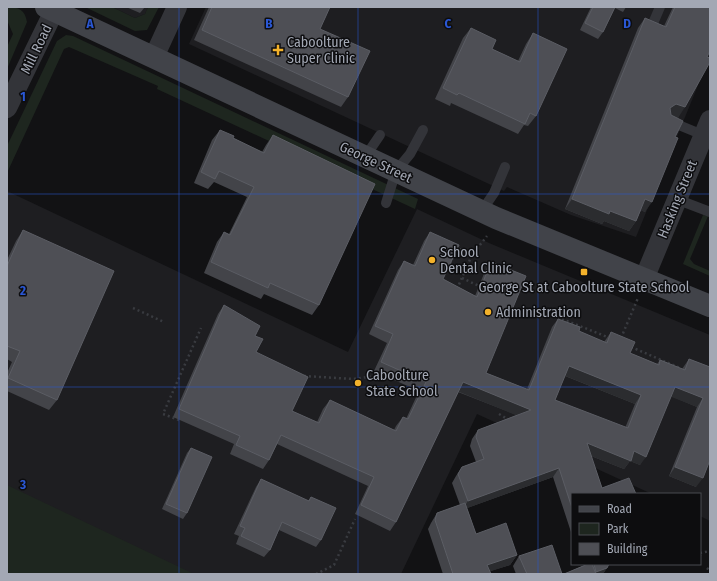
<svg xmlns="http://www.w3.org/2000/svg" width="717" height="581" viewBox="0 0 717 581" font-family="'Fira Sans Condensed',sans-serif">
  <rect width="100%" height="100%" fill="#121214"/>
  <g fill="#1e1e21">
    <polygon points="112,7 148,7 145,14 135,18"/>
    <polygon points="206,7 710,7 710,56 636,237 571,215 507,187 504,191 189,44"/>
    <polygon points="7,191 348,352 417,209 489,243 710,335 710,521 700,516 700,494 652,494 477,414 401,574 7,574"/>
  </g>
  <g fill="#1e261f">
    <path d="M7,7C19,7 25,10 27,22L7,69V47L13,34L7,20Z"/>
    <polygon points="85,7 112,7 135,18 145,14 148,7 159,7 147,30 135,31"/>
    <polygon points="66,35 73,36 418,199 415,209 157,89 158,86 69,47 64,49 7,173 7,146 57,41"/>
    <polygon points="703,215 708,216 690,259 694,264 710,271 710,276 683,264"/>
    <polygon points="7,485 194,574 7,574"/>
  </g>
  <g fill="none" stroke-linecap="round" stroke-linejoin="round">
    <g stroke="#393b40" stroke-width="2.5" stroke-dasharray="2 3" stroke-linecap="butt">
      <polyline points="455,247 472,255"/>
      <polyline points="446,273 457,248"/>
      <polyline points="462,278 479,286"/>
      <polyline points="457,289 472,255 487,236"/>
      <polyline points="133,308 164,322"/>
      <polyline points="562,319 610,338"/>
      <polyline points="621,338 638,298"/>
      <polyline points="631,347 680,368 679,371"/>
      <polyline points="304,376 353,379 375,376 379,378"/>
      <polyline points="499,414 509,420"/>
      <polyline points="179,420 163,414 201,328"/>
      <polyline points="700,553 710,551"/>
      <polyline points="700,555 700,556"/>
      <polyline points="707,568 710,571"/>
      <polyline points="316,574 334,565 355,519"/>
    </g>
    <g stroke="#333439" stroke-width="10">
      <polyline points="654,21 660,7"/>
      <polyline points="669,121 703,135"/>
      <polyline points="365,157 380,135"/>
      <polyline points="676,199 710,212"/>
      <polyline points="386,203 396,171 410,154 423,130"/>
      <polyline points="481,212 494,193 505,167"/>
    </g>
    <g stroke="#333439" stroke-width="20">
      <polyline points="154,57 177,7"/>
      <polyline points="7,108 54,11"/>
      <polyline points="644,279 710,120"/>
    </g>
    <polyline stroke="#414349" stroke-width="22" points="46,7 496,218 710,306"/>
  </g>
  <g fill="#434449" fill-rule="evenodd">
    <polygon points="126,7 145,7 140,13"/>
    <polygon points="209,7 330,7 320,29 348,97 341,107 194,40"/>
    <polygon points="591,7 626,7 623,12 615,8 603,32 598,39 580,30"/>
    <polygon points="673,7 710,7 678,118 674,117 675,137 645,212 641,210 636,221 629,231 604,221 602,224 565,209 638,28 645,18 664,26"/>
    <polygon points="471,28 492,49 518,61 526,44 533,33 536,116 528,126 524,125 518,134 451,103 450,106 435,99 463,38"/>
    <polygon points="220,130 233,138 262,152 266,145 273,135 319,305 312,315 264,294 261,299 204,273 217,242 224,232 229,234 247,197 214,182 208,189 194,183 212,140"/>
    <polygon points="23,230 57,400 49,410 7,391 7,373 12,362 7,359 7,260 16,241"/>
    <path d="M430,232L443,279L475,296L485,271L491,262L486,373L527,389L552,327L558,319L579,331L604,342L611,332L630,353L657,364L660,360L682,369L689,359L710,367L696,487L669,476L697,407L671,396L640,465L630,461L624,469L591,456L602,488L636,494H572V532H571L553,477L467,508L476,534L517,555L510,565L490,571L491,574H443L428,529L431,523L437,513L460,505L452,483L456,476L462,467L476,462L470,446L472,439L478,430L517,415L458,392L396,522L390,531L355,514L368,486L277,444L269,460L263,469L230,454L234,444L173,417L218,314L224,305L255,336L256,352L292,411L317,422L323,409L330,400L394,430L396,426L403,417L406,419L419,391L374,371L387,343L369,334L398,270L404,261L413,265L424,241ZM565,376L635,404L625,428L555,400Z"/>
    <polygon points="191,448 187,513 183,519 162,509 187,453"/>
    <polygon points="261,479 308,501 311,497 321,540 316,547 279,530 270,550 264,557 236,544 239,536 234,534 256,487"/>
    <polygon points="519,556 562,574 516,574 513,566"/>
    <polygon points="584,564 609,564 603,574 564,574 585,565"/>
  </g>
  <g fill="#2b2c2f">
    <polygon points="676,104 685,107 678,118 669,115 670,108"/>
    <polygon points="572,199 610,211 636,221 629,231 604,221 602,224 565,209"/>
    <polygon points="645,199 652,202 645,212 638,209"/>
    <polygon points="569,366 641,395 635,404 563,375"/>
    <polygon points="463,382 531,410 525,419 457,391"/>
    <polygon points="675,387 703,398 697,407 669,396"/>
    <polygon points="587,443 634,451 646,457 640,465 630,461 624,469 581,452"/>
    <polygon points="675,467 703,478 696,487 669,476"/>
    <polygon points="559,468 553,477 462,510 468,501"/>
    <polygon points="517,555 510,565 482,574 487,565"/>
    <polygon points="607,568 603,574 595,574 596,572"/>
  </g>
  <g fill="#4e4f55" stroke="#5b5d64" fill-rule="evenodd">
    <polygon points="212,7 330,7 320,29 370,51 348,97 202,30"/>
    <polygon points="593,7 615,7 603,32 585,23"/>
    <polygon points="675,7 710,7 710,51 707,57 710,58 710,62 685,107 676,104 670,108 671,115 683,121 675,137 678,138 652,202 645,199 636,221 610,211 609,214 572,199 645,18 666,27"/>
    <polygon points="471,28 496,40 492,49 520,62 533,33 567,49 536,116 530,113 525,124 459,93 457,95 443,88"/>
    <polygon points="220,130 234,136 233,138 264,153 273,135 375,184 319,305 270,283 268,288 211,262 224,232 230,235 254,187 219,171 215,179 201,172"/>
    <polygon points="23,230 114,271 57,400 8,378 20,351 7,346 7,266"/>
    <path d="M430,232L459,245L443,279L477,297L491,262L526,276L486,373L529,390L558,319L580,327L579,331L607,343L611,332L635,342L630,353L659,365L660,360L685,370L689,359L710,367V460L703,478L675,467L703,398L675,387L646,457L634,451L631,461L587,443L602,488L629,478L636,494H572V508L559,468L468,501L458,474L462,467L484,459L476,437L478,430L531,410L463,382L396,522L361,505L374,477L281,435L269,460L236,445L240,436L179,409L224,305L260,326L255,336L263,339L256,352L308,377L292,411L319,423L330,400L396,431L403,417L408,419L426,382L381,362L393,334L375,326L404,261L415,266ZM569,366L641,395L628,428L555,400Z"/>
    <polygon points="191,448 212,457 187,513 166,504"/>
    <polygon points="261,479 309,501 311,497 336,508 321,540 282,522 270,550 241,536 245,528 240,526"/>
    <polygon points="465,503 476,534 506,523 517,555 487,565 491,574 453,574 435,520 437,513"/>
    <polygon points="552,545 562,574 527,574 519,556"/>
    <polygon points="588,564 592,564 596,574 564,574"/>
    <polygon points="594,564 609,564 607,568 596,572"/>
  </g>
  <path fill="none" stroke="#2a57d4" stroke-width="1" stroke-opacity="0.55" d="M179,7V574M358,7V574M538,7V574M7,194H710M7,387H710"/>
  <g fill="#f3b22b" stroke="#0d0d0f" stroke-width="1.5">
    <path d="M276 44h4v4h4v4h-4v4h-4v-4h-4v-4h4z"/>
    <circle cx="432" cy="260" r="4"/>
    <rect x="580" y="268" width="8" height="8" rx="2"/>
    <circle cx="488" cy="312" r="4"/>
    <circle cx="358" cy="383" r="4"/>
  </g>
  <g text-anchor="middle" stroke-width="3" stroke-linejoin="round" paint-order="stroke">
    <g font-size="14" fill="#a3a8b4" stroke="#0d0d0f" text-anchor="start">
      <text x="287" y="47">Caboolture<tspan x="287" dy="16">Super Clinic</tspan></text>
      <text x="440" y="257">School<tspan x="440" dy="16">Dental Clinic</tspan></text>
      <text x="584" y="292" text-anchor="middle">George St at Caboolture State School</text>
      <text x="496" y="317">Administration</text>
      <text x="366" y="380">Caboolture<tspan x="366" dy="16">State School</tspan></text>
    </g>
    <g font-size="14" fill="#a3a8b4" stroke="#0d0d0f">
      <text transform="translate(36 49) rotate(-64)" y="5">Mill Road</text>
      <text transform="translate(376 162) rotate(25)" y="5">George Street</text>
      <text transform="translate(677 199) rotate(-68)" y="5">Hasking Street</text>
    </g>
  </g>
  <g font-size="13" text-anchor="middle" font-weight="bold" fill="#2a57d4" stroke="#0d0d0f" stroke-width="3" stroke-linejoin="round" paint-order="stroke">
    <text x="90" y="28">A</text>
    <text x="269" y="28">B</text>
    <text x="448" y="28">C</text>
    <text x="627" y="28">D</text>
    <text x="23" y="101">1</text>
    <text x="23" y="295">2</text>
    <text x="23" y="489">3</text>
  </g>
  <rect width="717" height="581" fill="none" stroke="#a3a8b4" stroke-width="16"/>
  <rect x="571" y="493" width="130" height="72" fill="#0d0d0f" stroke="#494b51"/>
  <rect x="579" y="506" width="20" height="6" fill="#414349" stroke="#494b51"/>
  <text x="607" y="513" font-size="12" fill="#a3a8b4">Road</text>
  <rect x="579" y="523" width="20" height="12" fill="#1e261f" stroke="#494b51"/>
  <text x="607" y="533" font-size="12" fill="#a3a8b4">Park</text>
  <rect x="579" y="543" width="20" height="12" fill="#4e4f55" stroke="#494b51"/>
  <text x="607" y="553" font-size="12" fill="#a3a8b4">Building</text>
</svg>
